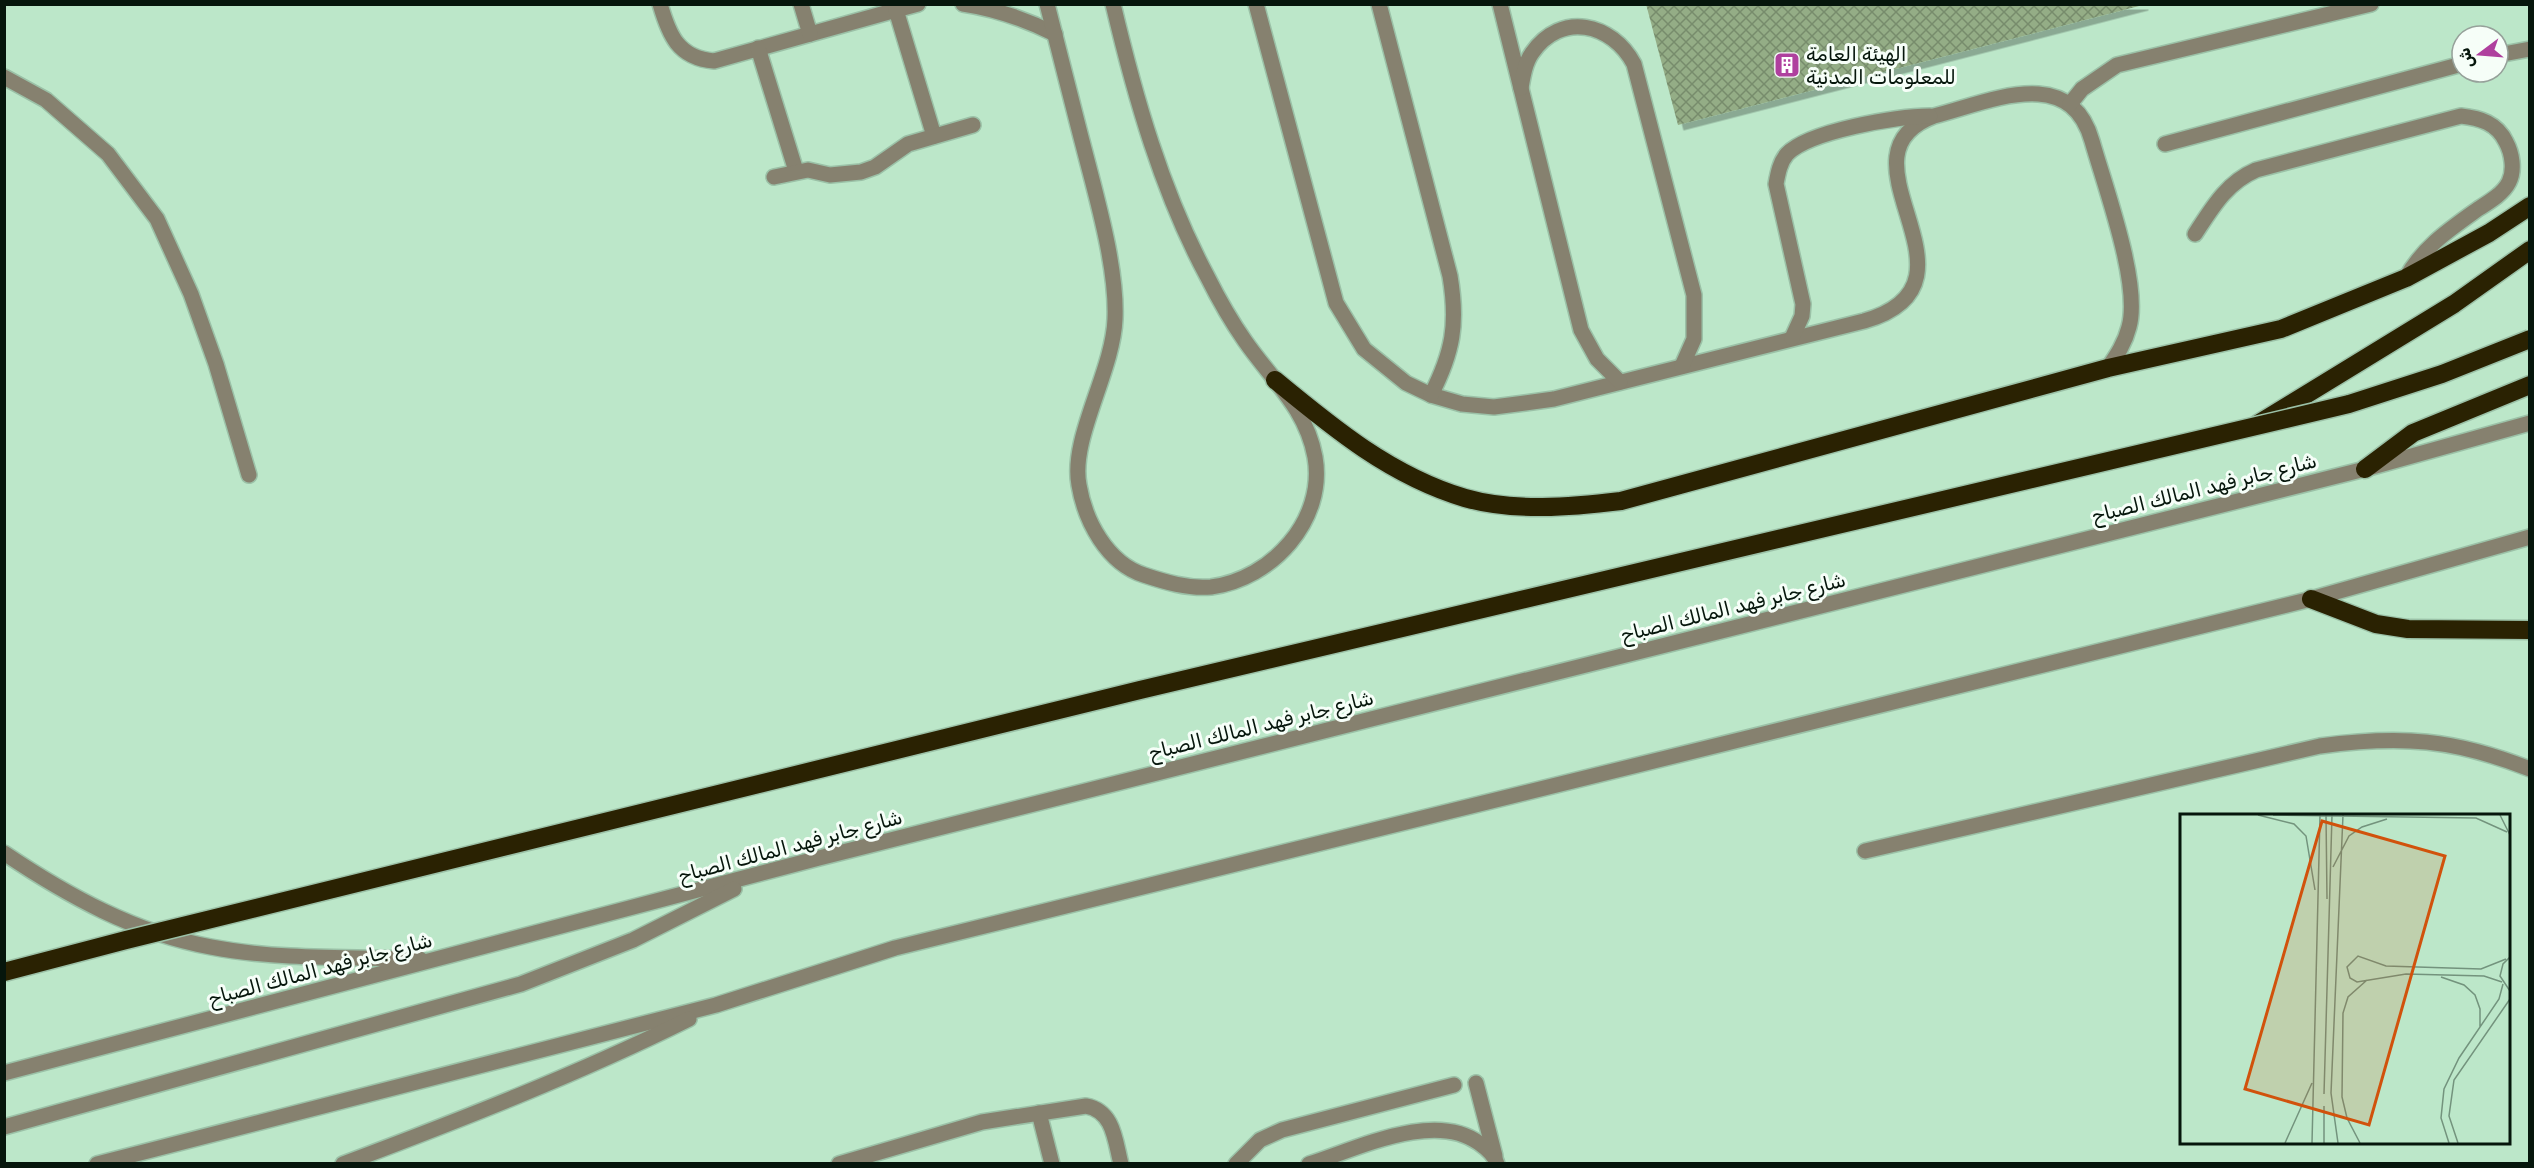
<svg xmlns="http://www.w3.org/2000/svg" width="2534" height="1168" viewBox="0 0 2534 1168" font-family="Rubik,'Noto Sans Arabic',sans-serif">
  <defs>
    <pattern id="building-cross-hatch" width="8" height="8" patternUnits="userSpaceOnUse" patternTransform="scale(1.5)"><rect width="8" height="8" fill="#94ad86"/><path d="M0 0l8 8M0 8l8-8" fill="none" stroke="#778c6c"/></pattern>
    <filter id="shadow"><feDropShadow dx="5.5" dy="5.5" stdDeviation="0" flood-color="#0004"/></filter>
  </defs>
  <rect width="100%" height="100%" fill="#bce7c9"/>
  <polygon fill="url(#building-cross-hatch)" filter="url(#shadow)" points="1646,4 2143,4 2143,5 1678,125"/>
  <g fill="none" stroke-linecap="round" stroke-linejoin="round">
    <g stroke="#9bc1a7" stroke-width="18">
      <g id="service">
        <path d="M660,4C669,35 678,58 714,61L896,10L894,4"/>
        <polyline points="801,4 810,34"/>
        <polyline points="918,4 896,10 934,136"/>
        <path d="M963,4C997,9 1025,19 1055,34"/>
        <path d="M1256,4L1336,303L1364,349L1406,383L1431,395L1462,404L1494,407L1525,403L1554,399L1864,321C1997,283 1827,156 1934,116C1989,102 2070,63 2092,141C2105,187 2141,284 2129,327C2125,343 2117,355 2108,368"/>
        <path d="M1379,4L1450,276C1458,324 1453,352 1431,395"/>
        <polyline points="1500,4 1581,330 1597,359 1620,382"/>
        <polyline points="758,48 796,171"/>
        <polyline points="2498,55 2530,49"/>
        <polyline points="4,77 46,100 108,154 157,219 191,294 216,364 249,475"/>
        <path d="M1521,88C1523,76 1525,63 1532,53C1561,11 1612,23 1634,64L1694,295V339L1682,366"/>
        <polyline points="2070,104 2082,89 2117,65 2371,4"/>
        <polyline points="2165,144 2462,64"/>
        <polyline points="774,177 808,170 830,175 861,172 875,167 908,144 973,125"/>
        <path d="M2195,234C2212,208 2226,183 2256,170L2461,116C2480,118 2497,123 2506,142C2512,153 2515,170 2509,182C2503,194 2489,202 2478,209C2450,229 2423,247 2406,278"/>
        <path d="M1792,338L1802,316L1803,304L1776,184C1778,173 1780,162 1787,154C1809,131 1898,116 1930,116"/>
        <path d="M1865,851L2320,746C2401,735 2454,739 2530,769"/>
        <polyline points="1476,1083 1495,1156"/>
        <polyline points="1039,1113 1052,1164"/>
        <path d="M839,1164L982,1122L1086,1106C1114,1111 1115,1141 1121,1164"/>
        <polyline points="1236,1164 1260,1140 1282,1130 1454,1085"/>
        <path d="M1309,1164C1357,1149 1434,1110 1479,1143C1486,1148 1495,1155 1497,1164"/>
      </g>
    </g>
    <g stroke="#9bc1a7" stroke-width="18">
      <g id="tertiary">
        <path d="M1047,4C1061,58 1074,111 1088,164C1100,210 1117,272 1115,319C1113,372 1070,438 1079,485C1085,521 1107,563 1144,575C1165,582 1188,589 1211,587C1272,579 1326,520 1315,457C1306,408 1272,380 1245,341C1231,321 1218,298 1207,276C1162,192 1135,97 1113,4"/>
        <path d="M4,853C68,896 135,933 211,947C279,960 351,957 420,959"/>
        <polyline points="4,1073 819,858 2365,469 2530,423"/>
        <polyline points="4,1127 521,984 633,940 734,889"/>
        <polyline points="97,1164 716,1005 895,948 2311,599 2530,537"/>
        <path d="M343,1164C460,1120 576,1075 689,1019"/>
      </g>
    </g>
    <g stroke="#9bc1a7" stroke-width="21">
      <g id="motorway">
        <path d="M1275,380C1333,428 1391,476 1465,498C1513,512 1572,507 1621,501L2108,368L2281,329L2406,278L2489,233L2530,206"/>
        <polyline points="2258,424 2454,304 2530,250"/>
        <polyline points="2365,469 2413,433 2530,385"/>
        <polyline points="2311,599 2376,624 2408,629 2530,630"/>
      </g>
    </g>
    <use href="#service" stroke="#86816f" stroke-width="15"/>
    <use href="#tertiary" stroke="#86816f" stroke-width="15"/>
    <use href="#motorway" stroke="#2a2202" stroke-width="18"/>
    <g stroke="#9bc1a7" stroke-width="21" stroke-linecap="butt">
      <polyline id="motorway-bridge" points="4,972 126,940 1140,690 2349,404 2442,374 2530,339"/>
    </g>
    <use href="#motorway-bridge" stroke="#2a2202" stroke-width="18"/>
  </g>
  <defs>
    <g id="building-square" transform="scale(1.35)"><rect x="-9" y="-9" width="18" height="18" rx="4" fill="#af409e" stroke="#f6fef8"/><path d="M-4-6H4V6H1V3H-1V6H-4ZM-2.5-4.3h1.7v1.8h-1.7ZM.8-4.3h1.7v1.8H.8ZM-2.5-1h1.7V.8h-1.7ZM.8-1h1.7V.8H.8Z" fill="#fff"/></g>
  </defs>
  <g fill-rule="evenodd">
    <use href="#building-square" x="1787" y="65"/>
  </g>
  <g text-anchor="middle" stroke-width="6" stroke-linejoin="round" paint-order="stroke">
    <g font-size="20" fill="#06160c" stroke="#f6fef8" text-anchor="start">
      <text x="1806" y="61">الهيئة العامة<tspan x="1806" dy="23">للمعلومات المدنية</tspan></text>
    </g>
    <g font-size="20" fill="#06160c" stroke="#f6fef8">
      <text transform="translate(2204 488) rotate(-14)" y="7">شارع جابر فهد المالك الصباح</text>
      <text transform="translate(1733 607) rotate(-14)" y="7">شارع جابر فهد المالك الصباح</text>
      <text transform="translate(1261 725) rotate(-14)" y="7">شارع جابر فهد المالك الصباح</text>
      <text transform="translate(790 846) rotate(-15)" y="7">شارع جابر فهد المالك الصباح</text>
      <text transform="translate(320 969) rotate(-15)" y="7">شارع جابر فهد المالك الصباح</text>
    </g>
  </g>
  <g transform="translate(2180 814)">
    <rect width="330" height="330" fill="#bce7c9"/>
    <path fill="none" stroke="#73937d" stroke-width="1.5" d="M78,1L114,10L126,22L135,76M93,1L296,4L327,18M146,1L147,85M320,1L330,21M153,53L169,22L182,13L207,5M330,143L323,150L320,162L330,177M261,163L284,171L295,181L300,195V213M322,168L304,162L226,160L177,168L170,164L167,153L178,142L206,152L301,155L326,145M144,280L152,1M105,329L132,269M132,329L140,1M144,329V292M158,329L151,279L163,1M180,329L167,304L162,283L163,199L168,183L187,166M269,329L261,304L264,275L279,244L319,185L323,170M278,329L269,302L274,266L330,185"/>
    <path fill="#d1520c" fill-opacity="0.15" stroke="#d1520c" stroke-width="3" d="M142,7L265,42L189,311L65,275Z"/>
    <rect width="330" height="330" fill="none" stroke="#06160c" stroke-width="3"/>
  </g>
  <rect width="2534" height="1168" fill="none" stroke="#06160c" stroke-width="12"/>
  <g transform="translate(2480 54) rotate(254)"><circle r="28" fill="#f6fef8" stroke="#96a19a" stroke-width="1.5"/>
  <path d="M0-4.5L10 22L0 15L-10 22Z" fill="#af409e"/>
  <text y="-9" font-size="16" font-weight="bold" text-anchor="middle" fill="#06160c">ش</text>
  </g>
</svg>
